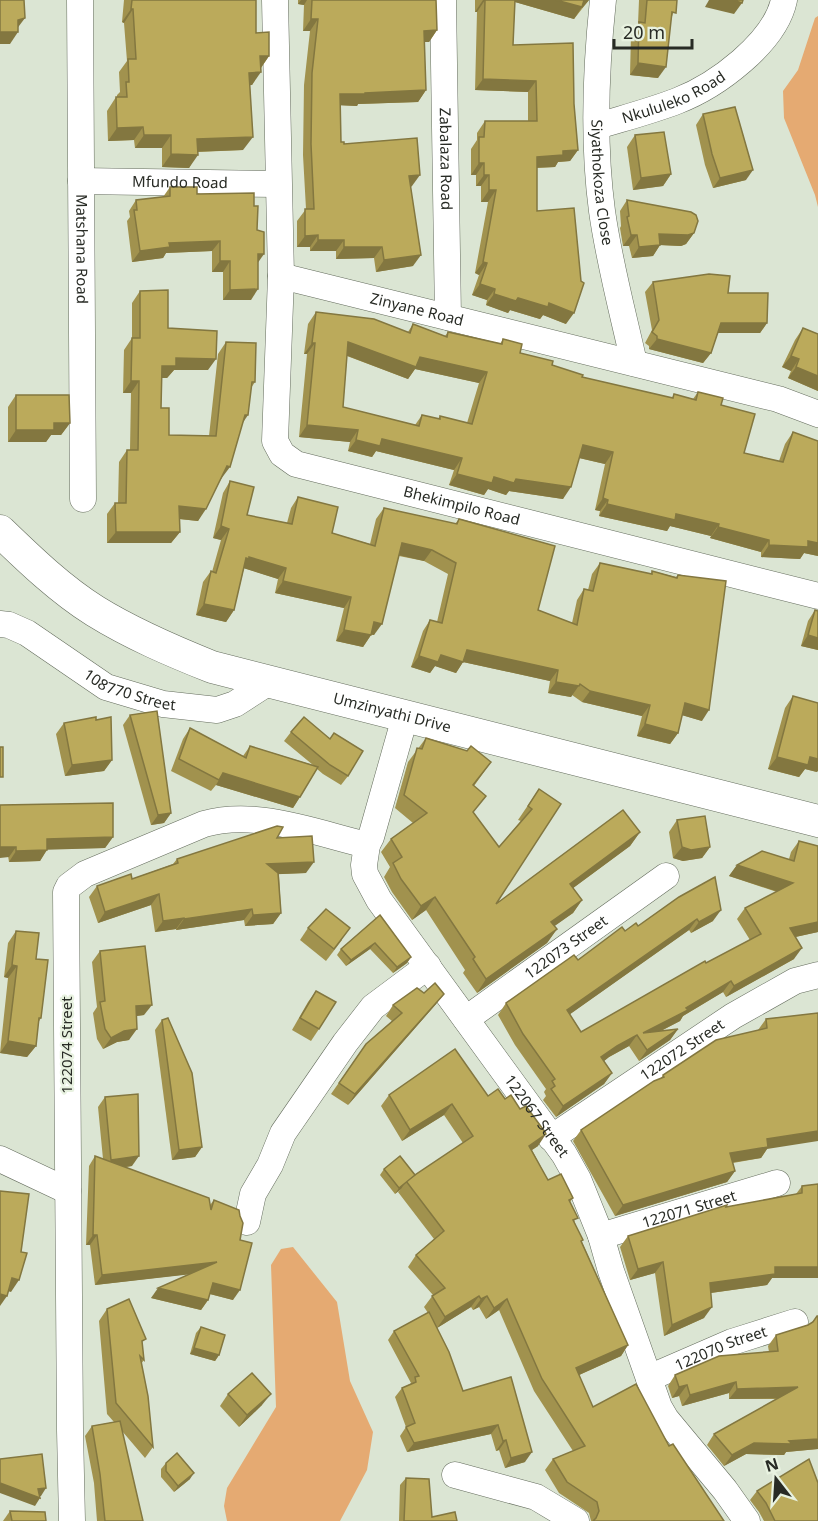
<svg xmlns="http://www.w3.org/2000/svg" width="818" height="1521" viewBox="0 0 818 1521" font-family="'Noto Sans',sans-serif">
  <rect width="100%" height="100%" fill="#dbe5d3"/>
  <g fill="#e5aa72">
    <polygon points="818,16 818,207 815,195 784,118 783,91 798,70 815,18"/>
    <polygon points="293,1247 337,1302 350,1381 373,1432 367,1470 340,1521 227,1521 224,1506 227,1488 276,1407 271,1265 281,1249"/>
  </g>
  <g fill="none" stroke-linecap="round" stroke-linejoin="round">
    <g stroke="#646c5d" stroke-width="27">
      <g id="minor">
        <path id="s1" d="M80,0L83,499"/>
        <path id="s2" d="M275,0L281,276L275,441L282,454L296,464L818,596"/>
        <path id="s3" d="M443,0L448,317"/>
        <path id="s4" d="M603,0C596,66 593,144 602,211C609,262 623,313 634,363"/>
        <path id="s5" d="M598,126C624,118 651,111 677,101C716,86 775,43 784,0"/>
        <path id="s6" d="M81,181L278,184"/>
        <path id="s7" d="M281,276L778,399L818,414"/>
        <path id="s8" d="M0,624L9,625L27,633L106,687L163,704L217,710L235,704L269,682"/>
        <path id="s9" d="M405,717L371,837L367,845L364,865L365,874L379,900L564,1154L578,1179L601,1236L611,1271L659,1407L666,1419L725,1490L747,1521"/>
        <path id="s10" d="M466,1019L666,876"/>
        <path id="s11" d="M551,1138L733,1016L795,981L818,975"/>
        <polyline points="0,1159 68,1191"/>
        <polyline points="247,1222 253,1194 270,1165 283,1133 345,1043 373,1007 428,966"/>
        <path id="s12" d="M601,1236L777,1183"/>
        <path id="s13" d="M649,1378L732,1342L795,1322"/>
        <polyline points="455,1475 536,1497 576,1521"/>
        <path d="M72,1521L70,1430L66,892L69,886L85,874L204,824C257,809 316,833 367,845"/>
      </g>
    </g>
    <g stroke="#646c5d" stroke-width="33">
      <g id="tertiary">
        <path id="s14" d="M0,531C29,559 60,589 95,611C132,634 172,651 212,667L818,821"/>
      </g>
    </g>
    <use href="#minor" stroke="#fff" stroke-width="26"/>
    <use href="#tertiary" stroke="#fff" stroke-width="32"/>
  </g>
  <g fill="#a1924e" fill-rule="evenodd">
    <polygon points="124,0 256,0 256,33 269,56 261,68 252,85 250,85 243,150 198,152 189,168 162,167 162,148 135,148 134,140 108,141 107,111 116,97 117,97 117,95 120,92 119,72 127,61 124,23 122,22"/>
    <polygon points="298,0 436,0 437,30 429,42 424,42 426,90 418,102 358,104 357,106 341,105 341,142 412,186 411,187 413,266 376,272 374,258 336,259 336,251 310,251 310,247 297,247 297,221 306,209 303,155 304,85 310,31 303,31 304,5 298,4"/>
    <polygon points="475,0 589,0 574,19 515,2 513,45 574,104 578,150 570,161 558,162 555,167 537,168 537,211 566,324 543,315 540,319 510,310 508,313 486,305 487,300 472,295 479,275 475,273 488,202 481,202 481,186 476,186 476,175 471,175 471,149 477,140 477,133 485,121 528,121 528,92 475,90 477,12 475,12"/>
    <polygon points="639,0 677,0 671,20 658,78 630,75 631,34 638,24"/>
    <polygon points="703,114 746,180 713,188 705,165 696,125"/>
    <polygon points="635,135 671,174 663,186 633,190 627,147"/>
    <polygon points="170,187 254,206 258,262 251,300 223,300 223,272 212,272 212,251 166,253 163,258 132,262 127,221 130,217 129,211 136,200 163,197"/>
    <polygon points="627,200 694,233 686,244 681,246 660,245 653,256 632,258 629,246 623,246 620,228 621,226 620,211"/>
    <polygon points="653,282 728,293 767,323 760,333 717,333 711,353 703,363 649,349 649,346 645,343 652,330 645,292"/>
    <polygon points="140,291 168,328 208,370 174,370 167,378 162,378 161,408 169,435 209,436 218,354 226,342 255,382 251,388 242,424 221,479 198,521 179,519 180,532 171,543 107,543 107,514 115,503 118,503 119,462 127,450 130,450 131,393 123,393 124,350 132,338 132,303"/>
    <path d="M316,312L408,332L413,324L445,336L448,332L500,344L503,339L520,353L582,377L672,398L674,394L693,399L698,392L721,405L744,453L779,461L785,444L793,432L818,441V556L804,553L800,559L761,557V552L710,538L711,536L670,526L667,531L599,516L600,511L595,510L605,464L579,458L563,499L509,491L506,495L488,489L484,495L449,485L454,470L376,451L372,457L348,451L350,442L299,437L307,354H304L308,324ZM347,356L408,379L415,369L479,383L467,423L440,416L438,419L422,415L415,425L343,407Z"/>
    <polygon points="803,328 818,334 818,391 788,378 791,371 782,367 795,340"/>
    <polygon points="16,395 70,423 61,435 51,435 46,442 8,442 8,407"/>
    <polygon points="230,481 247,515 287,523 291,508 298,497 332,533 370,544 376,519 384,508 455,524 459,519 538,610 572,623 577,600 584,589 588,590 592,574 600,563 651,574 652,571 676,577 678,575 702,721 682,715 678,733 670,744 637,736 642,716 582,702 572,695 571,697 548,693 550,681 463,662 456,673 435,666 430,673 411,667 423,631 430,620 437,622 448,574 424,561 399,556 374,635 371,635 363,647 336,641 344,608 275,593 278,579 244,568 234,610 226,622 196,615 203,582 211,571 212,572 221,540 213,538 223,493"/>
    <polygon points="815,610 818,650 801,646 808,621"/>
    <polygon points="793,696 817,772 805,769 799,777 768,769 785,708"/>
    <polygon points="130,715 171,813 164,823 151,825 123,725"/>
    <polygon points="64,723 112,760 104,771 65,776 56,734"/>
    <polygon points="190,728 243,756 250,746 313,765 284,741 291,732 348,776 341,785 323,774 317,769 293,808 216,785 211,791 171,771 183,739"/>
    <polygon points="426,738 491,762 474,786 474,813 499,847 521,821 518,820 539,789 496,904 640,832 630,846 573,888 582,900 573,913 554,926 557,929 547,943 477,993 463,973 465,970 426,910 412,920 392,892 384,877 390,867 381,852 391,839 413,823 395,808 408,762"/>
    <polygon points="0,805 113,837 105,848 47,849 40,861 9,862"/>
    <polygon points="677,820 710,847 702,858 683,861 673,858 669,832"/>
    <polygon points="277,838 306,873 279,874 281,913 273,924 245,926 244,920 176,930 176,929 155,932 151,905 98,923 89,897 97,886 132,879 173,864 177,859"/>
    <polygon points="799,841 818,846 818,932 795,937 794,959 726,997 723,992 683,1016 680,1021 661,1031 678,1029 670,1040 639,1061 629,1046 609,1057 604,1061 612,1073 604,1084 556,1117 543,1100 546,1096 544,1092 546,1089 515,1045 498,1015 506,1003 625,931 638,926 679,897 713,921 691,933 689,930 570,1014 581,1032 706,963 750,940 737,919 745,908 777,892 729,876 737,865 789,859 791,852"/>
    <polygon points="380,915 411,957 407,963 393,973 370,949 346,966 337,955 341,949"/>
    <polygon points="308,928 342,940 326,961 300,940"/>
    <polygon points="16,931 36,959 41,1018 38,1023 36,1046 27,1057 0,1053 8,978 4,977 8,943"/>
    <polygon points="100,951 144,1015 136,1016 129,1040 117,1042 103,1049 97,1039 93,1013 97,1007 92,962"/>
    <polygon points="316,991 319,1029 311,1041 292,1030 308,1002"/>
    <polygon points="424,993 436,1004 348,1105 331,1094 366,1044 392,1021 386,1016 393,1005"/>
    <polygon points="818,1013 767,1149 761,1158 733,1163 735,1171 727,1182 615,1216 573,1141 581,1130 661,1078 663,1075 758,1030 766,1019"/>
    <polygon points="162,1020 202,1147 195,1157 172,1160 155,1030"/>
    <polygon points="389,1095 488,1096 538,1146 532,1150 548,1180 573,1198 570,1202 575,1223 582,1242 628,1345 621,1356 579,1375 593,1407 669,1446 724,1521 591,1521 589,1513 559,1493 545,1470 553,1459 573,1451 534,1391 499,1310 486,1319 479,1307 473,1310 471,1307 437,1328 463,1391 511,1377 525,1462 505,1468 499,1450 496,1451 491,1434 407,1452 400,1436 406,1427 395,1397 402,1388 410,1384 411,1383 388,1340 394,1331 428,1313 424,1307 433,1295 408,1267 416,1255 434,1239 398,1192 401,1189 395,1194 380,1175 384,1169 415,1175 463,1143 444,1115 402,1141 381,1106"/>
    <polygon points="105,1097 132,1166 126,1167 210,1205 214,1200 240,1240 233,1300 210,1294 208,1300 201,1310 151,1298 189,1274 95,1285 90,1245 86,1245 89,1166 95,1156 103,1159 98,1107"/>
    <polygon points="818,1184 818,1278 772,1278 767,1285 711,1293 704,1318 664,1336 655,1273 630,1280 620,1247 628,1236 726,1207 796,1194 802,1186"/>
    <polygon points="107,1309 142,1344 144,1360 141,1364 153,1447 145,1458 122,1431 143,1521 97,1521 94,1483 85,1436 92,1426 114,1422 107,1414 99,1321"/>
    <polygon points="817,1316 818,1316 818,1449 786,1452 784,1455 746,1454 724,1466 707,1445 714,1434 778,1399 729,1399 729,1393 682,1406 679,1396 672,1398 668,1386 675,1375 769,1352 768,1346 776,1335 808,1325 812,1322"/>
    <polygon points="201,1327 219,1355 215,1361 190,1354 196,1333"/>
    <polygon points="228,1394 262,1405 239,1427 220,1406"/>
    <polygon points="166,1463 190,1479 174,1492 161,1477 161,1469"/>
    <polygon points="406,1478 432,1517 457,1521 399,1521 400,1485"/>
    <polygon points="757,1491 818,1521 764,1521 759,1512 750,1500"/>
    <polygon points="10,1511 46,1521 3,1521"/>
  </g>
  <g fill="#837740">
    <polygon points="301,0 307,0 304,5 298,4"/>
    <polygon points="483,0 485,0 477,12 475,12"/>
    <polygon points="508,0 556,0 582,7 574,19"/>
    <polygon points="580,0 589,0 583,7 577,6"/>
    <polygon points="709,0 733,0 742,3 734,14 705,7"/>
    <polygon points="131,9 133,9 124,23 122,22"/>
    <polygon points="25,18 16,30 18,20"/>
    <polygon points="311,19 318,19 310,31 303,31"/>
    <polygon points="437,30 429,42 416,42 424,31"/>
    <polygon points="0,32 18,32 10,44 0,44"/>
    <polygon points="260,56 269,56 260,69"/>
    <polygon points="638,63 666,67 658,78 630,75"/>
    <polygon points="261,72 252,85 240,86 249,73"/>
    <polygon points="483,79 536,81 528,92 475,90"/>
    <polygon points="426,90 418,102 358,104 357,106 332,105 340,94"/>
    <polygon points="143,127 134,140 108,141 117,128"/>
    <polygon points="144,135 171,135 162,148 135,148"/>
    <polygon points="253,137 243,150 188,152 197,139"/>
    <polygon points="578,150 570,161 558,162 555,167 528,168 537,157 563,151"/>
    <polygon points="171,154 198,155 189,168 162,167"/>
    <polygon points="479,163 484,163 476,175 471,175"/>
    <polygon points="753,170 746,180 713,188 720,178"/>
    <polygon points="671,174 663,186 633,190 641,178"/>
    <polygon points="420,175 412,186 401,187 409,176"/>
    <polygon points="484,175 489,175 481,186 476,186"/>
    <polygon points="489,190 496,190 488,202 481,202"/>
    <polygon points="694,233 686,244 681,246 660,245 653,256 632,258 639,247 659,234"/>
    <polygon points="318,235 310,247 297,247 305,236"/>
    <polygon points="631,235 637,235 629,246 623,246"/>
    <polygon points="318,240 344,240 336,251 310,251"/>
    <polygon points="220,241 212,251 166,253 163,258 132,262 140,251 169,243"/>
    <polygon points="344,247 382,247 374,258 336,259"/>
    <polygon points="258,254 264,254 257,264"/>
    <polygon points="421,255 413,266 376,272 384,260"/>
    <polygon points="220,261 230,261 223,272 212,272"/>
    <polygon points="483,262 487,263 479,275 475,273"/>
    <polygon points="480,284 495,289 487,300 472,295"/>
    <polygon points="258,289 251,300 223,300 230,290"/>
    <polygon points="494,294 549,303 574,313 566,324 543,315 540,319 510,310 508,313 486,305"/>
    <polygon points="721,323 767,323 760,333 713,333"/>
    <polygon points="657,339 711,353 703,363 649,349"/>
    <polygon points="348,342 420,357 487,372 479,383 415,369 408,379 340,353"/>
    <polygon points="312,343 315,343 307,354 304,354"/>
    <polygon points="791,356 799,359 791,371 782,367"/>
    <polygon points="176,358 216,359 208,370 174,370 167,378 154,378 162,366"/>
    <polygon points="796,367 818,376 818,391 788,378"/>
    <polygon points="131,381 139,381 131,393 123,393"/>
    <polygon points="245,415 248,415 240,427"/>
    <polygon points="54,423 70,423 61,435 51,435 46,442 8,442 16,430"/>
    <polygon points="307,425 358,430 350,442 299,437"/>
    <polygon points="382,439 462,458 454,470 376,451 372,457 348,451 356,440"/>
    <polygon points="583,445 613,452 605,464 575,457"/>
    <polygon points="227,466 230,467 221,479 219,478"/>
    <polygon points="457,474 516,479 571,487 563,499 509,491 506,495 488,489 484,495 449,485"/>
    <polygon points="603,498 608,500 600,511 595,510"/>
    <polygon points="607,504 676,514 719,524 711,536 670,526 667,531 599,516"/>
    <polygon points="179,506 206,509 198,521 171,518"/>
    <polygon points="221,526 229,529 221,540 213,538"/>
    <polygon points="718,527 769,540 761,552 710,538"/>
    <polygon points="116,532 180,532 171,543 107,543"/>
    <polygon points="808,541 818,543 818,556 804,553 800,559 761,557 769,545"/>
    <polygon points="402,543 432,550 424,561 394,554"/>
    <polygon points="249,557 286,568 278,579 243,568 246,558"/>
    <polygon points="283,581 351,597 344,608 275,593"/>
    <polygon points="204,604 234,610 226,622 196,615"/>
    <polygon points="374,622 382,624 374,635 366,633"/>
    <polygon points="344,630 371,635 363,647 336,641"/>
    <polygon points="808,635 818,638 818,650 801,646"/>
    <polygon points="467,650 558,670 550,681 463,662 456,673 435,666 430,673 411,667 419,656 441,655"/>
    <polygon points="556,682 580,684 571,697 548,693"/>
    <polygon points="590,691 650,705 642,716 582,702"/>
    <polygon points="685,703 709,710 702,721 678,714"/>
    <polygon points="645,724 678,733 670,744 637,736"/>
    <polygon points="777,757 810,757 818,759 818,771 817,772 805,769 799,777 768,769"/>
    <polygon points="112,760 104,771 65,776 72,765"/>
    <polygon points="223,773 300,797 293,808 216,785"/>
    <polygon points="171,813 164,823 151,825 158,815"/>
    <polygon points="640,832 630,846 561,897 570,884"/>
    <polygon points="113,837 105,848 39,850 47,839"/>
    <polygon points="0,847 16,847 9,857 0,858"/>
    <polygon points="682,847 710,847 702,858 683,861 673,858"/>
    <polygon points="47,850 40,861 9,862 16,851"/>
    <polygon points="314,862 306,873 259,875 267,864"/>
    <polygon points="737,865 793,883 785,894 729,876"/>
    <polygon points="159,894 151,905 98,923 105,912"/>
    <polygon points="435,897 426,910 412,920 421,906"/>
    <polygon points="582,900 573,913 542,935 551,922"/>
    <polygon points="252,909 244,920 176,930 184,919"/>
    <polygon points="721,910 713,921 691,933 699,922"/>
    <polygon points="281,913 273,924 245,926 253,915"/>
    <polygon points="184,918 176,929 155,932 163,921"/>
    <polygon points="697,919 689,930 559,1022 567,1010"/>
    <polygon points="818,922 818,932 782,940 790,928"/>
    <polygon points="557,929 547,943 477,993 486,979"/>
    <polygon points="375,943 370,949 346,966 351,960"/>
    <polygon points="802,948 794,959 726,997 734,986"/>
    <polygon points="411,957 407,963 393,973 397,967"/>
    <polygon points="12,965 17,966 8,978 4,977"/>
    <polygon points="731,981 723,992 683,1016 680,1021 641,1041 643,1033"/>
    <polygon points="444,994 436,1004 348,1105 355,1094"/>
    <polygon points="152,1005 144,1015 129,1017 136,1006"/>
    <polygon points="137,1029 129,1040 117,1042 103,1049 111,1038 124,1031"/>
    <polygon points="678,1029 670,1040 639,1061 647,1050"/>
    <polygon points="637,1035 629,1046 609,1057 594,1069 601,1057 617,1046"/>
    <polygon points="8,1041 36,1046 27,1057 0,1053"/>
    <polygon points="612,1073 604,1084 556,1117 563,1106"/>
    <polygon points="452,1104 444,1115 402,1141 410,1130"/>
    <polygon points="818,1131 818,1141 767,1149 761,1158 722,1164 730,1153 767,1139"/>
    <polygon points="546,1134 538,1146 521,1157 529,1146"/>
    <polygon points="202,1147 195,1157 172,1160 179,1150"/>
    <polygon points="139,1156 132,1166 104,1170 111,1160"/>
    <polygon points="735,1171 727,1182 615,1216 623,1205"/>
    <polygon points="405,1183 401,1189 395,1194 399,1188"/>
    <polygon points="93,1235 97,1235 90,1245 86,1245"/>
    <polygon points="217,1262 210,1272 95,1285 102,1275"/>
    <polygon points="663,1262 655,1273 630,1280 638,1269"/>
    <polygon points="775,1267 818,1267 818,1278 772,1278 767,1285 703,1294 710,1283"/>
    <polygon points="12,1278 19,1280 11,1292 4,1290"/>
    <polygon points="213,1283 240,1290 233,1300 206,1293"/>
    <polygon points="158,1288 208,1300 201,1310 151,1298"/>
    <polygon points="0,1294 7,1296 0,1306"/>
    <polygon points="479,1296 471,1307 437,1328 445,1317"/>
    <polygon points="487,1296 479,1307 473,1310 481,1299"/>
    <polygon points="507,1299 499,1310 486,1319 494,1308"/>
    <polygon points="712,1307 704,1318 664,1336 672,1325"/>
    <polygon points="628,1345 621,1356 568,1380 576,1368"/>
    <polygon points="194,1348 219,1355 215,1361 190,1354"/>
    <polygon points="736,1382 729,1393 682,1406 690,1395"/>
    <polygon points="687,1385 679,1396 672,1398 679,1387"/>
    <polygon points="798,1387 790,1398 729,1399 737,1389"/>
    <polygon points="271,1394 262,1405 239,1427 247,1415"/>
    <polygon points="498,1425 491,1434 407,1452 414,1443"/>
    <polygon points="818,1439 818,1449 786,1452 784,1455 746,1454 724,1466 732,1455 754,1443"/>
    <polygon points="506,1440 499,1450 496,1451 503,1441"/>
    <polygon points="532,1452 525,1462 505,1468 511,1458"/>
    <polygon points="194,1473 190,1479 174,1492 178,1486"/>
    <polygon points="0,1483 38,1489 46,1488 41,1496 36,1496 40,1498 35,1506 0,1493"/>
  </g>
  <g fill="#bbaa5b" stroke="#837740" stroke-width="1.5" fill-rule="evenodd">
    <polygon points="0,0 24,0 25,18 18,20 18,32 0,32"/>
    <polygon points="132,0 256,0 256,33 269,32 269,56 260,56 261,72 249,73 253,137 197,139 198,155 171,154 171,135 144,135 143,127 117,128 116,97 127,97 126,82 129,82 128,59 136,59 133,9 131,9"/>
    <polygon points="312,0 436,0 437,30 424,31 426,90 365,93 365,94 340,94 341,142 344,142 344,144 417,138 420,175 409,176 421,255 384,260 382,247 344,247 344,240 318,240 318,235 305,236 305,209 314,209 311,144 312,73 318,19 311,19"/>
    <polygon points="483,0 515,0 513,45 573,43 574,104 578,150 563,151 563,155 537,157 537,211 574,208 581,281 584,283 574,313 549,303 548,307 518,298 516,301 494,294 495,289 480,284 487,263 483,262 496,190 489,190 489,175 484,175 484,163 479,163 479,137 484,137 485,121 537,121 536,81 483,79 485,0"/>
    <polygon points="556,0 584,0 582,7"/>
    <polygon points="647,0 677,0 676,13 672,12 666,67 638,63 639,22 645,23"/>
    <polygon points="733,0 743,0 742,3"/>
    <polygon points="735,107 753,170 720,178 712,154 703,114"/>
    <polygon points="664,132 671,174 641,178 635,135"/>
    <polygon points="170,187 197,187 197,194 254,193 254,206 258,206 257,230 264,232 264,254 258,254 258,289 230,290 230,261 220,261 220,241 169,243 170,247 140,251 134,210 137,210 136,200 170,196"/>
    <polygon points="627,200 691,212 696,215 698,221 694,233 688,235 659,234 660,245 639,247 637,235 631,235 627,217 629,216"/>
    <polygon points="709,274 730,276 728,293 768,293 767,323 721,323 711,353 657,339 657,336 652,332 659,320 653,282"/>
    <polygon points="168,290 168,328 217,331 216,359 176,358 176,366 162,366 161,408 169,408 169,435 216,436 226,342 256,343 255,382 252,382 248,415 245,415 230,467 227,466 206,509 179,506 180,532 116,532 115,503 126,503 127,450 138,450 139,381 131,381 132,338 140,338 140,291"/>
    <path d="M316,312L374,319L410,333L413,324L447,337L448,332L502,344L503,339L522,344L520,353L553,361L552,365L583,375L582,377L673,398L674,394L696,400L698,392L723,398L721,405L755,414L744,453L783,462L793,432L818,441V543L808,541V547L769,545V540L718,527L719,524L676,514L675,520L607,504L608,500L603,498L613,452L583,445L571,487L516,479L514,483L494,477L492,483L457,474L462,458L382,439L380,446L356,440L358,430L307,425L315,343H312ZM348,342L416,367L420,357L487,372L472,424L440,416V419L422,415L419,426L343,407Z"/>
    <polygon points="803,328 818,334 818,376 796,367 799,359 791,356"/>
    <polygon points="16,395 69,395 70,423 54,423 54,430 16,430"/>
    <polygon points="230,481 254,487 247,515 292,524 298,497 338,507 332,533 375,546 384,508 457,524 459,519 555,546 538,610 577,625 584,589 593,591 600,563 652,574 652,571 677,578 678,575 726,581 709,710 685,703 678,733 645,724 650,705 590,691 580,684 579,686 556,682 558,670 467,650 463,662 441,655 438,662 419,656 430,620 442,623 456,563 432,550 402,543 382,624 374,622 371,635 344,630 351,597 283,581 286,568 249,557 249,559 246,558 234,610 204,604 211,571 216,573 229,529 221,526"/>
    <polygon points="815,610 818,611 818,638 808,635"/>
    <polygon points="793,696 818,703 818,759 810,757 808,765 777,757"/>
    <polygon points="157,711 171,813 158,815 130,715"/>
    <polygon points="96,717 96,720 111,717 112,760 72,765 64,723"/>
    <polygon points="304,717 330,739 334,733 363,751 348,776 330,765 291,732"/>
    <polygon points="190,728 246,758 250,746 318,767 300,797 223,773 219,780 179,759"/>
    <polygon points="426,738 467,751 471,746 491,762 473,785 486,796 473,812 499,847 532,809 528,806 539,789 561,804 496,904 623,810 640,832 570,884 582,900 551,922 557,929 486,979 473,959 475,957 435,897 421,906 401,879 393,863 402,857 391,839 427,813 404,795 417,748 422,749"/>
    <rect x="0" y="747" width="3" height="30"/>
    <polygon points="113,803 113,837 47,839 47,850 16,851 16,847 0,847 0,805"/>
    <polygon points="705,816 710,847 691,850 682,847 677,820"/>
    <polygon points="277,826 283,827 277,838 312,836 314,862 267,864 278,873 281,913 253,915 252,909 184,919 184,918 163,921 159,894 105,912 97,886 131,874 132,879 178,863 177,859"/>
    <polygon points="799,841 818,846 818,922 790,928 802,948 734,986 731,981 686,1008 688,1010 643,1033 678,1029 647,1050 637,1035 617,1046 601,1057 612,1073 563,1106 551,1089 555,1086 552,1081 555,1079 523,1034 506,1003 574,955 578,960 622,927 625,931 636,923 638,926 679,897 715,877 721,910 699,922 697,919 567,1010 581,1032 705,961 706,963 761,934 745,908 793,883 737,865 762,851 794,861"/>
    <polygon points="326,909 350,928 334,949 308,928"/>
    <polygon points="380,915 411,957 397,967 375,943 351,960 341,949"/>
    <polygon points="16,931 39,933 36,959 48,960 41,1018 39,1018 36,1046 8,1041 17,966 12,965"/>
    <polygon points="145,946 152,1005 136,1006 137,1029 124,1031 111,1038 105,1029 100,1002 105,1001 100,951"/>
    <polygon points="435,983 444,994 355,1094 339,1083 366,1044 402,1013 393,1005 417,988 424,993"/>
    <polygon points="316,991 336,1002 319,1029 300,1018"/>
    <polygon points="818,1013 818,1131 767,1139 768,1147 730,1153 735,1171 623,1205 581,1130 654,1081 664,1077 663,1075 716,1040 767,1028 766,1019"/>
    <polygon points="168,1018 192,1073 202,1147 179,1150 162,1020"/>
    <polygon points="455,1049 488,1096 498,1089 505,1099 511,1095 520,1109 526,1106 545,1132 546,1134 529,1146 548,1180 561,1174 573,1198 569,1200 578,1218 573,1220 583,1240 581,1241 628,1345 576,1368 593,1407 636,1384 669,1446 673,1444 724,1521 593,1521 596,1518 599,1511 597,1502 567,1482 553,1459 585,1446 542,1379 507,1299 494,1308 487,1296 481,1299 479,1296 445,1317 432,1296 445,1288 416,1255 444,1231 406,1181 473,1136 452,1104 410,1130 389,1095"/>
    <polygon points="138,1094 139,1156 111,1160 105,1097"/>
    <polygon points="95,1156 209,1198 211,1210 214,1200 239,1210 240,1216 243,1223 240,1240 252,1243 240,1290 213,1283 208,1300 158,1288 217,1262 102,1275 97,1235 93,1235"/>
    <polygon points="400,1156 415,1175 399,1188 384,1169"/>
    <polygon points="818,1184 818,1267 775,1267 775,1274 710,1283 712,1307 672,1325 663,1262 638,1269 628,1236 727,1205 726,1207 802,1193 802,1186"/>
    <polygon points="0,1191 29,1194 21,1252 27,1253 19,1280 12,1278 7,1296 0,1294"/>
    <polygon points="129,1299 146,1339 142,1341 144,1360 140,1356 148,1396 153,1447 116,1403 107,1309"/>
    <polygon points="429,1312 449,1352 463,1391 511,1377 532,1452 511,1458 506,1440 503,1441 498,1425 414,1443 406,1427 415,1423 402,1388 416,1382 415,1377 419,1376 394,1331"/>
    <polygon points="817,1316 818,1316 818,1439 789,1441 792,1444 754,1443 732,1455 714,1434 798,1387 737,1389 736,1382 690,1395 687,1385 679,1387 675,1375 719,1356 778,1351 776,1335 808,1325 813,1322"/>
    <polygon points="201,1327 225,1335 219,1355 194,1348"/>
    <polygon points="252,1373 271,1394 247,1415 228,1394"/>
    <polygon points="120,1421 143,1521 105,1521 100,1474 92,1426"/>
    <polygon points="177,1453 194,1473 178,1486 166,1471 166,1463"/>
    <polygon points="42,1454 46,1488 38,1489 40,1498 0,1483 0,1459"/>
    <polygon points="809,1459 818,1483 818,1521 775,1521 766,1503 757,1491"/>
    <polygon points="406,1478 429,1479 432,1517 455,1512 457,1521 404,1521"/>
    <polygon points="10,1511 45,1512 46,1521 12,1521"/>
  </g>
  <g text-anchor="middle" stroke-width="4.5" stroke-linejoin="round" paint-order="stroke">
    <g font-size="15" fill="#282b25" stroke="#e8f2e0">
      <text dy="5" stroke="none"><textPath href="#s5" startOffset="81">Nkululeko Road</textPath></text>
      <text dy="5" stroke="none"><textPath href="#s3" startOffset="159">Zabalaza Road</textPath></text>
      <text dy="5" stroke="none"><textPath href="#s6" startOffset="99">Mfundo Road</textPath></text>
      <text dy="5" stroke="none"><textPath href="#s4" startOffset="183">Siyathokoza Close</textPath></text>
      <text dy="5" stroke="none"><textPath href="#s1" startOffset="249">Matshana Road</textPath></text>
      <text dy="5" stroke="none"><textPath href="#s7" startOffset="140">Zinyane Road</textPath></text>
      <text dy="5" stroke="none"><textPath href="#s2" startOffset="644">Bhekimpilo Road</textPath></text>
      <text dy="5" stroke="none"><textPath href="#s8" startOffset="148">108770 Street</textPath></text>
      <text dy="5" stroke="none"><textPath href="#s14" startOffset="440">Umzinyathi Drive</textPath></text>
      <text dy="5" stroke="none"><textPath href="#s10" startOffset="123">122073 Street</textPath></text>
      <text transform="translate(67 1045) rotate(-90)" y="5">122074 Street</text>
      <text dy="5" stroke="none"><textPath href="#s11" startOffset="158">122072 Street</textPath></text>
      <text dy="5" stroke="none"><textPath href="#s9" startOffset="460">122067 Street</textPath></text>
      <text dy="5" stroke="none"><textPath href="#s12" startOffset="92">122071 Street</textPath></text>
      <text dy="5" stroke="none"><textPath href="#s13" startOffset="78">122070 Street</textPath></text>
    </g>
  </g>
  <g transform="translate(776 1479) rotate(343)" stroke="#e8f2e0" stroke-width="4.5" paint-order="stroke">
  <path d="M0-4.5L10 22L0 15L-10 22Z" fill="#282b25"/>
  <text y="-9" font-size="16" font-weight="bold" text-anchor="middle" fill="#282b25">N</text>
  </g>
  <path d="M614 39v9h78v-9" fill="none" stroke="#282b25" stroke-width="3"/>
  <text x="623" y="39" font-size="18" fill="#282b25" stroke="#e8f2e0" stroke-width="4.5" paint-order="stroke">20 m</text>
</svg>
